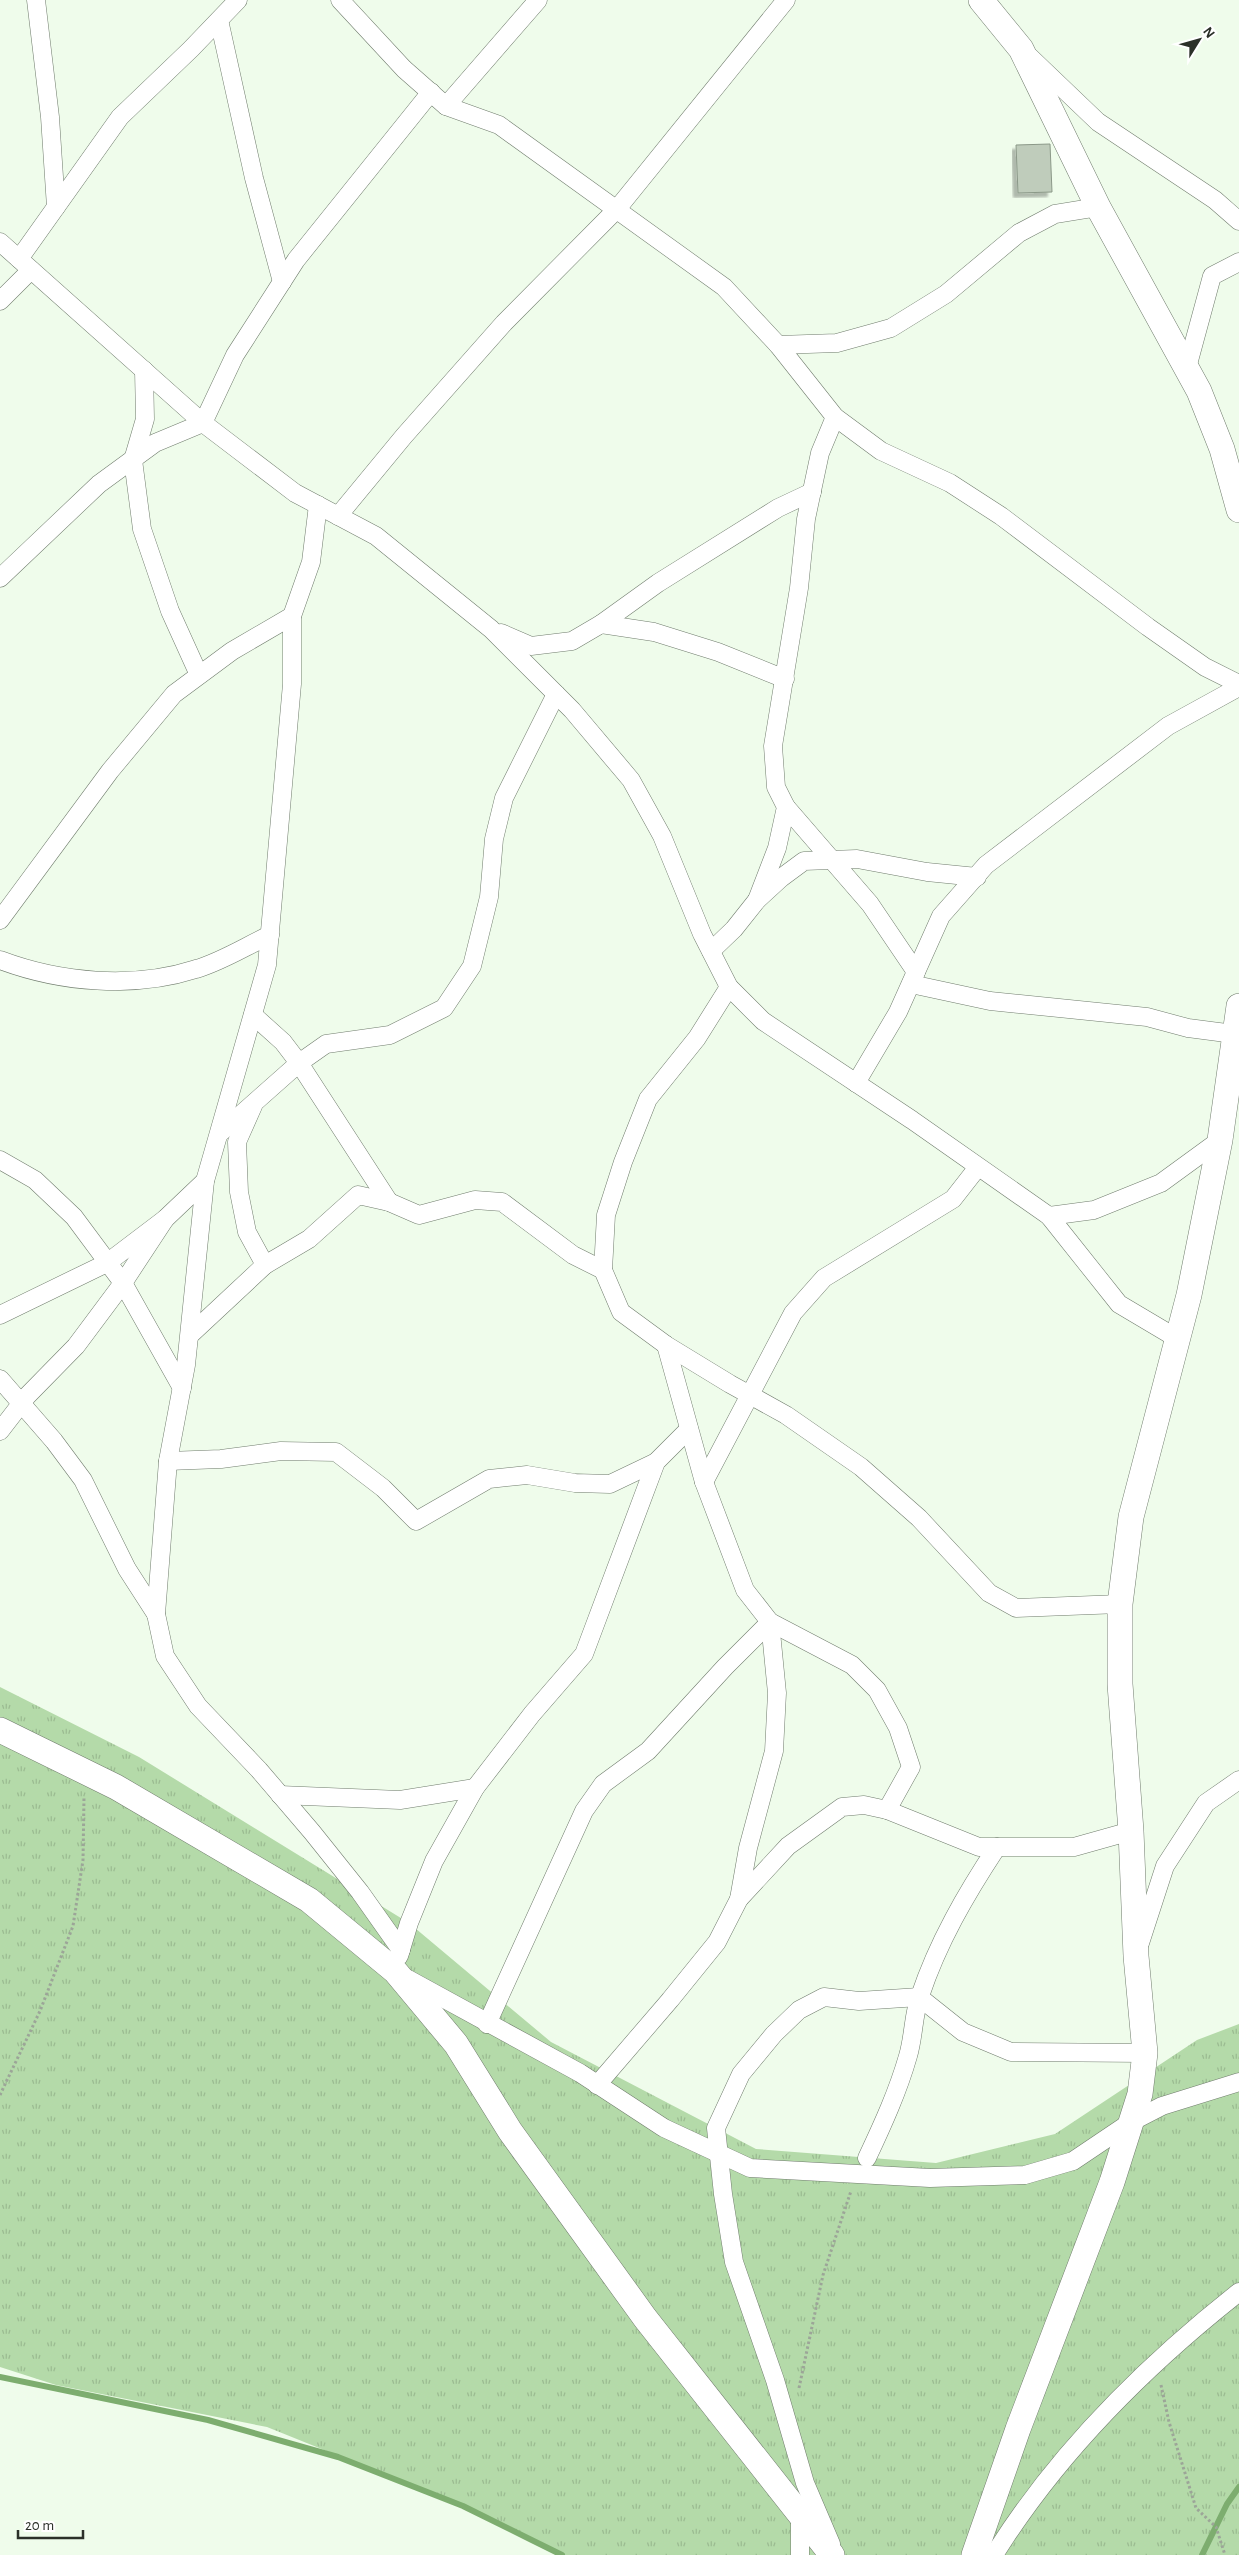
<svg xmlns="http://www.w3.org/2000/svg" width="1239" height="2555" viewBox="0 0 1239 2555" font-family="'Alegreya Sans',sans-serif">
  <defs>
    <pattern id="grass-tufts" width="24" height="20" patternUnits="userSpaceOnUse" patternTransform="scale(1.25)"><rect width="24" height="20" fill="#b4daa9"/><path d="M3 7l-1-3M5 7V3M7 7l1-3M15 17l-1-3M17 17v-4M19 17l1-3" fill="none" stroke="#9bbb91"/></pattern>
    <filter id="shadow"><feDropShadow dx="-4.5" dy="4.5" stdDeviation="1" flood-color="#0004"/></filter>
  </defs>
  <rect width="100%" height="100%" fill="#effceb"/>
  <polygon fill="url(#grass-tufts)" points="0,1687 139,1757 409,1923 551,2042 756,2149 936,2163 1055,2134 1197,2040 1239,2024 1239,2555 556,2555 463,2506 267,2427 56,2385 0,2367"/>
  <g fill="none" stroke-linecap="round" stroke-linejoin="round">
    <g stroke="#7dad6f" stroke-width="6">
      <polyline points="0,2377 208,2420 338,2457 463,2506 562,2555"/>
      <polyline points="1202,2555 1227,2504 1239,2487"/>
    </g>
  </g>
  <polygon fill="#bfccbb" stroke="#8b9888" filter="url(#shadow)" points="1050,144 1052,192 1018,193 1016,145"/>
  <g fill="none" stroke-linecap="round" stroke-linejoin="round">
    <g stroke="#707c6d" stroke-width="19">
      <g id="street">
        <polyline points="36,0 50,117 56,207"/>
        <polyline points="340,0 404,69 446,106 499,125 724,287 778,345 835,417 881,451 950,483 1001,516 1148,627 1205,667 1239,684"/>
        <polyline points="219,20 254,178 282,282"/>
        <polyline points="1030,57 1098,122 1215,200 1239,221"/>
        <polyline points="446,106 538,0"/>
        <polyline points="0,242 203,423 295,493 376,536 491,629 572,710 631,780 662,836 702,934 729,987 763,1021 912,1120 1049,1216 1119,1304 1178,1339"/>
        <polyline points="19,259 120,117 191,49 238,0"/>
        <polyline points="0,301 31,270"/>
        <polyline points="778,345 837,343 891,328 946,294 1019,233 1055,214 1098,207"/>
        <polyline points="1187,368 1212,276 1239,262"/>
        <polyline points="144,370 145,419 133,460 142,529 170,611 199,675"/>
        <polyline points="318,505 311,562 292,616 292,684 267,965 205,1181 186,1365 168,1461 156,1614 165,1656 198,1706 259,1770 312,1832 360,1892 401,1950"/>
        <polyline points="338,516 404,436 504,323 617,209 786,0"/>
        <polyline points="0,578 99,484 155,443 203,423 235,355 296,260 431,92"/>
        <polyline points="601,624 654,632 718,652 785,679"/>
        <polyline points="501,633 531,646 572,641 601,624 658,583 778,508 812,492"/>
        <polyline points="786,807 870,904 916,972"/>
        <polyline points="757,900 777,848 786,807 776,787 773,746 799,588 806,519 820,453 835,417"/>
        <polyline points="0,920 110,771 174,694 232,651 292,616"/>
        <polyline points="711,951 734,929 757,900 781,878 804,861 857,859 927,872 977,877"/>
        <path d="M0,960C61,983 134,989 196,969C221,962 246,946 270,935"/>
        <polyline points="911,984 990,1001 1147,1017 1188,1028 1234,1034"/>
        <polyline points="729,987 697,1038 648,1099 623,1162 606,1215 603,1270 621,1312 666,1345 730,1384 786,1415 861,1467 919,1518 989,1593 1016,1608 1120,1604"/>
        <polyline points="253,1015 283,1042 299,1063 389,1202"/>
        <polyline points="856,1083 898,1012 941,916 986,865 1168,726 1239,687"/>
        <polyline points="253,1106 237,1142 239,1192 247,1232 265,1265"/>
        <polyline points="220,1133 299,1063 326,1044 390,1035 444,1008 472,966 489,897 494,839 504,798 556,694"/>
        <polyline points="0,1160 35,1180 74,1217 123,1283 182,1388"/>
        <polyline points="1049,1216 1094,1210 1161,1183 1220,1140"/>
        <polyline points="0,1315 107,1263 165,1219 205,1181"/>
        <polyline points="190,1335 265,1265 309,1239 358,1195 389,1202 419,1215 475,1200 502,1202 573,1255 603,1270"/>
        <polyline points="666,1345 704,1482 745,1590 770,1622 852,1665 877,1690 898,1728 911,1767 887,1810"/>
        <polyline points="0,1379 54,1441 83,1480 127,1569 156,1614"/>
        <polyline points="0,1431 27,1396 76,1346 123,1283 165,1219"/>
        <polyline points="168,1461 221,1459 281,1451 336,1452 383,1488 416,1521 489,1479 527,1475 575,1483 610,1484 656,1462"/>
        <polyline points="704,1482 793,1313 824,1278 953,1199 978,1167"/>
        <polyline points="280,1795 400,1800 475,1788"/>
        <polyline points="739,1899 748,1848 774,1751 777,1693 770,1622"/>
        <polyline points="1140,1943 1165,1866 1206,1803 1239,1780"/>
        <polyline points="399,1956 409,1923 434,1861 475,1788 532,1714 584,1654 656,1462 689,1429"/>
        <polyline points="408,1979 580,2073 664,2128 750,2168 930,2178 1025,2175 1073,2161 1131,2122 1162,2106 1239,2082"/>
        <polyline points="487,2024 584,1811 603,1784 648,1751 725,1667 770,1622"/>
        <polyline points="597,2085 670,2000 717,1942 739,1899 788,1846 842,1807 864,1805 887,1810 979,1847 1074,1847 1131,1831"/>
        <path d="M867,2158C883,2124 898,2091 908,2056C914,2036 913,2015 920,1996C938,1942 966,1894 997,1847"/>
        <polyline points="831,2544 805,2483 775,2380 734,2262 723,2194 716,2128 741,2074 774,2034 799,2010 824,1997 859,2001 919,1997 963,2032 1011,2052 1145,2053"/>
        <polyline points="800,2555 800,2514"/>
        <path d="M994,2555C1058,2452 1144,2367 1239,2292"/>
      </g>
    </g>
    <g stroke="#707c6d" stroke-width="26">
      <g id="secondary">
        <polyline points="981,0 1021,49 1098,207 1199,391 1222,449 1239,510"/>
        <polyline points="0,1730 116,1787 309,1900 395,1971 456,2044 510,2131 645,2318 832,2555"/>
        <polyline points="974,2555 1018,2429 1112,2182 1140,2094 1145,2053 1136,1956 1131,1831 1120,1684 1120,1604 1131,1517 1189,1295 1220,1140 1239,1006"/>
      </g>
    </g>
    <g stroke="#9ca598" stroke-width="3" stroke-dasharray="2.5 2.5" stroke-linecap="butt">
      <polyline points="0,2095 40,2011 73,1926 83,1860 84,1797"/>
      <polyline points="1161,2385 1169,2422 1196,2508 1216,2527 1225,2555"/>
      <polyline points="799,2388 823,2275 851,2191"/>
    </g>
    <use href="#street" stroke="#fff" stroke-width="18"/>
    <use href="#secondary" stroke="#fff" stroke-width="25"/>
  </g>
  <g transform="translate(1199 40) rotate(53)" stroke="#ffffff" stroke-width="4" paint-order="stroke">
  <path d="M0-4L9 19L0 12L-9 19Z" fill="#2b3029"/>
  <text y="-8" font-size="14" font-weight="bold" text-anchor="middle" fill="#2b3029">N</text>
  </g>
  <path d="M18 2530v8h65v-8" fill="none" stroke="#2b3029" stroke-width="2.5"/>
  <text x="25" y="2530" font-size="15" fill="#2b3029" stroke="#ffffff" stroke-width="4" paint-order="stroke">20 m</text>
</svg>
